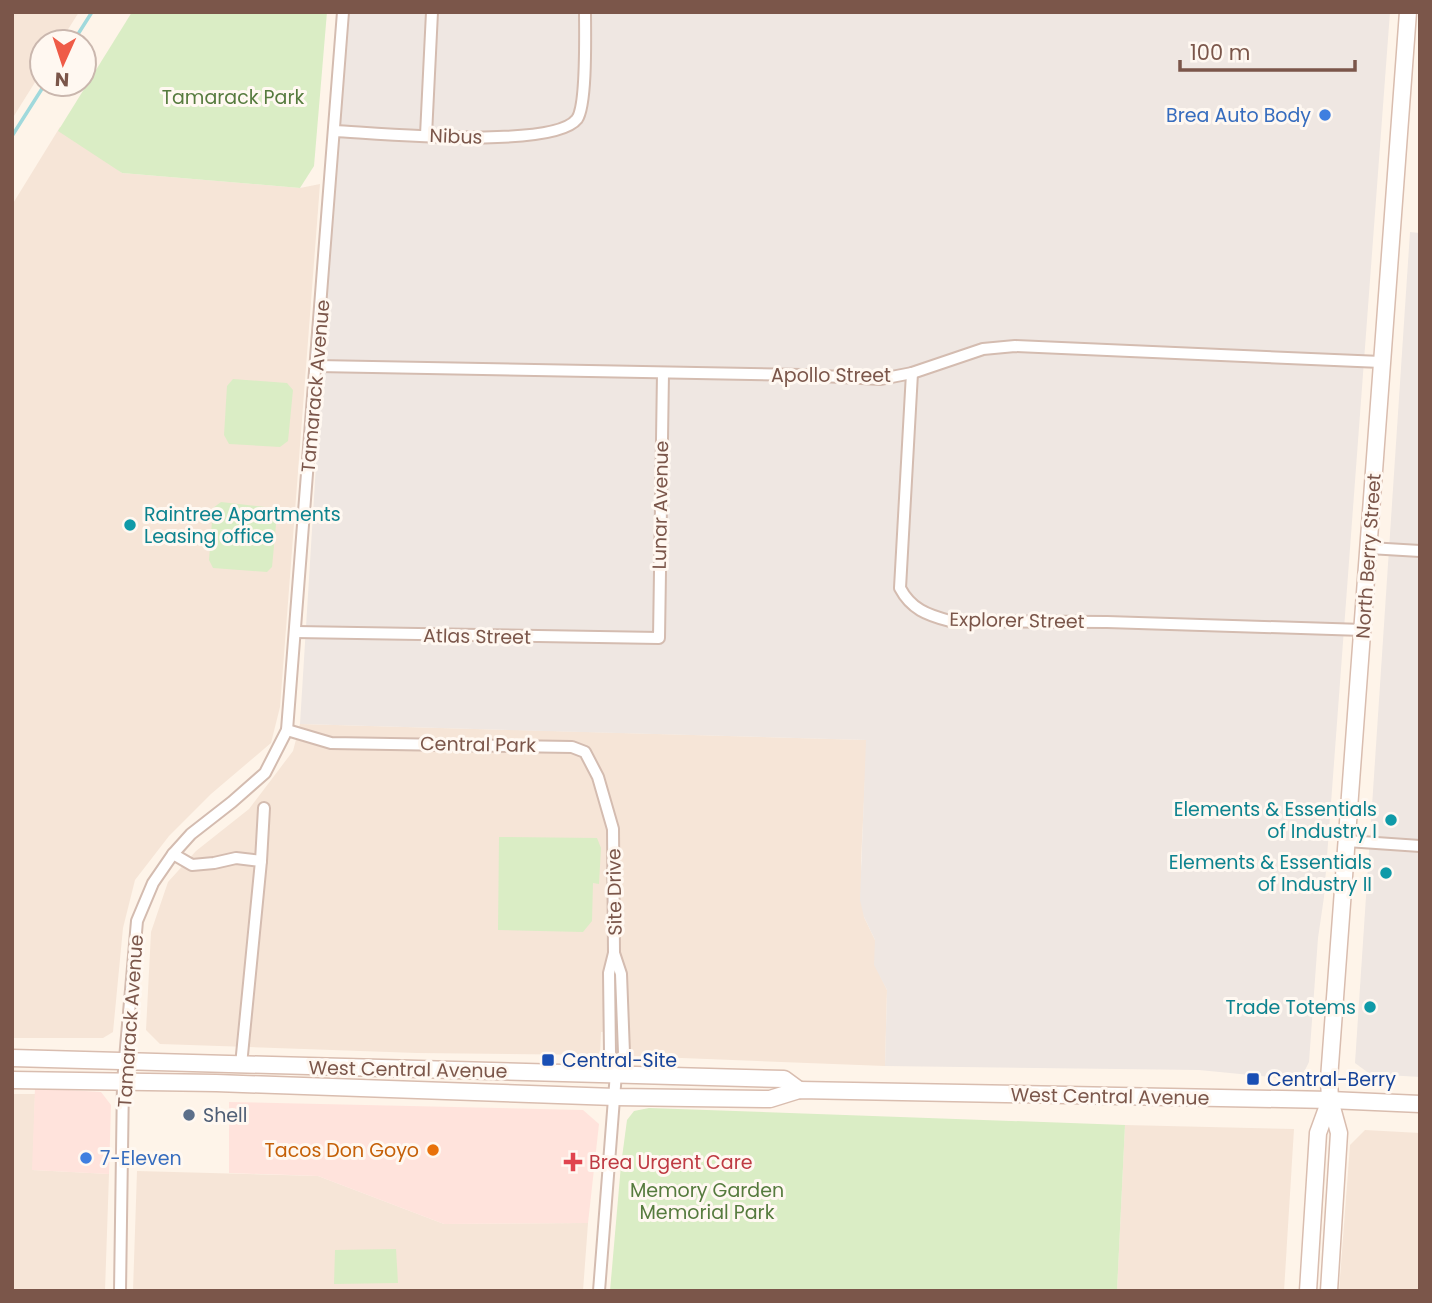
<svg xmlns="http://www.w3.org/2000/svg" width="1432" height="1303" viewBox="0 0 1432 1303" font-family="Poppins,sans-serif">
  <rect width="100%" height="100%" fill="#fef4e9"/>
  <g fill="#f6e5d7">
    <polygon points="12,12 79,12 60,42 42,42 42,71 12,119"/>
    <polygon points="60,127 122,173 300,188 320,184 280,707 271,743 211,794 169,836 135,880 123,928 113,1032 103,1038 12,1038 12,205"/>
    <polygon points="300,724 867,740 861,861 864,917 875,940 875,965 887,990 885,1066 631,1056 628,1032 615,1031 601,1032 600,1055 417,1053 160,1044 146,1030 151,932 168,882 196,851 249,809 293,751"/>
    <polygon points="12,1094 35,1094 33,1170 109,1174 105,1291 12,1291"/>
    <polygon points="1125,1125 1294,1129 1284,1291 1117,1291"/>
    <polygon points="1365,1130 1420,1133 1420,1291 1339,1291 1350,1145"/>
    <polygon points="137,1171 318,1176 444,1224 588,1223 583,1291 133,1291"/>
  </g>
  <g fill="#ffe3dc">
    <polygon points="35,1088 101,1092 111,1105 109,1174 32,1170"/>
    <polygon points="229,1102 583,1110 599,1124 588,1223 444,1224 318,1176 229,1173"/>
  </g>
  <g fill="#efe7e2">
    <polygon points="344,12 1390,12 1324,897 1318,938 1309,1062 1302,1076 1291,1082 1271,1077 1199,1070 885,1066 887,990 874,965 875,940 864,917 860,900 866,740 300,724"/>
    <polygon points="1410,232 1420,233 1420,1077 1370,1074 1355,1063"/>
  </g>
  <g fill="#daedc5">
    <polygon points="132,12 327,12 314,166 300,188 122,173 58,131"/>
    <polygon points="233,379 287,383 293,390 288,441 280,447 229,444 224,435 227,386"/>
    <polygon points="221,502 275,508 277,514 272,567 267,572 213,568 209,560 213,508"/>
    <polygon points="499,837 597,838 601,848 599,884 593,883 592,921 583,932 498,930"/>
    <polygon points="649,1108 1125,1125 1117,1291 610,1291 621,1165 627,1120 634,1111"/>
    <polygon points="396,1249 398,1283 334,1284 335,1250"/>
  </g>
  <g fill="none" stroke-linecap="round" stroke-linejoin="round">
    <g stroke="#a0d9dc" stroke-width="3.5">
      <polyline points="73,42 92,12"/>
      <polyline points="12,136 45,84"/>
    </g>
    <g stroke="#d4bcb0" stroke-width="14">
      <g id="street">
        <path d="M335,131C377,133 553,150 577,119C587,105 585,32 585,12"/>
        <polyline points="426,135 432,12"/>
        <polyline points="317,366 802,375 881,379 912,373 983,349 1015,346 1381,362"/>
        <path d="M912,373L900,588C911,609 927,615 950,621L1107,622L1363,630"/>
        <polyline points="1369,548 1420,551"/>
        <polyline points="296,632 659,638 663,373"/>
        <polyline points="287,730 331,743 572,747 585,752 598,777 613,829 614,953 609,973 610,1053 616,1073"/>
        <polyline points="1347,841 1420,846"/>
        <polyline points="173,854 192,865 214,863 236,858 261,861 241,1065"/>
        <polyline points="261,861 264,808"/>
        <polyline points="120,1291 123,1082 137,921 153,883 173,854 191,834 232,802 265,773 287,730 343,12"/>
        <polyline points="599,1291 616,1073 624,1053 621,974 614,953"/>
      </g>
    </g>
    <g stroke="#d9bdaf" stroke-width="19">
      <g id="secondary">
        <polyline points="12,1058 784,1079 799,1090"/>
        <polyline points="12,1080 216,1083 615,1097 770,1099 799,1090 1330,1100 1420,1104"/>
        <polyline points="1308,1291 1318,1133 1330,1100"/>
        <polyline points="1329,1291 1339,1133 1330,1100 1329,1079 1408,12"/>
      </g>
    </g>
    <use href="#street" stroke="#fff" stroke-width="10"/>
    <use href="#secondary" stroke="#fff" stroke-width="16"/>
  </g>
  <g fill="#3f7fe0" stroke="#fff8f1" stroke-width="2.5">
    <circle cx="1325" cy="115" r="7"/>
    <circle cx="86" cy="1158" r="7"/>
  </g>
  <g fill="#0f9aa8" stroke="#fff8f1" stroke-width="2.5">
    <circle cx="130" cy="525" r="7"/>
    <circle cx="1391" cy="820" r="7"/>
    <circle cx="1386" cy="873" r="7"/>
    <circle cx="1370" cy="1007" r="7"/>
  </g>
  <g fill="#1a4fb4" stroke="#fff8f1" stroke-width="2.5">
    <rect x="541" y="1053" width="14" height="14" rx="3.5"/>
    <rect x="1246" y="1072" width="14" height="14" rx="3.5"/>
  </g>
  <circle fill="#5c6f8a" stroke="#fff8f1" stroke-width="2.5" cx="189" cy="1115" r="7"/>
  <circle fill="#e8710a" stroke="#fff8f1" stroke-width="2.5" cx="433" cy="1150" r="7"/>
  <path fill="#e0444e" stroke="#fff8f1" stroke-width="2.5" d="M569.5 1151.5h7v7h7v7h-7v7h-7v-7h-7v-7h7z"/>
  <g text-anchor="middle" stroke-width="6" stroke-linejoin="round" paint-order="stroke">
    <g font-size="19" fill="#567b3e" stroke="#fff8f1">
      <text x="233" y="104">Tamarack Park</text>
      <text x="707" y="1197">Memory Garden<tspan x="707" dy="22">Memorial Park</tspan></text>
    </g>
    <g font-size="19" fill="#366cbe" stroke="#fff8f1" text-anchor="end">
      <text x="1311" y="122">Brea Auto Body</text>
      <text x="100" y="1165" text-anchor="start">7-Eleven</text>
    </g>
    <g font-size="19" fill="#7b564a" stroke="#fff8f1">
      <text transform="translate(456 136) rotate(2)" y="7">Nibus</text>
      <text x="831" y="382">Apollo Street</text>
      <text transform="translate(315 386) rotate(-85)" y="7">Tamarack Avenue</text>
      <text transform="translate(660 505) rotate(-89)" y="7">Lunar Avenue</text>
      <text transform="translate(1368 556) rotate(-86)" y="7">North Berry Street</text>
      <text transform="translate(1017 620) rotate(1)" y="7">Explorer Street</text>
      <text transform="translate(477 636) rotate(1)" y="7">Atlas Street</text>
      <text transform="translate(478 744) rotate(1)" y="7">Central Park</text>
      <text transform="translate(614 892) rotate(-91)" y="7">Site Drive</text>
      <text transform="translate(130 1021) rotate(-86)" y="7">Tamarack Avenue</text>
      <text transform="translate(408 1069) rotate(1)" y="7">West Central Avenue</text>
      <text transform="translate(1110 1096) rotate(1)" y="7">West Central Avenue</text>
    </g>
    <g font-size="19" fill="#0d838f" stroke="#fff8f1" text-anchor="end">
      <text x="144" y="521" text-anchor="start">Raintree Apartments<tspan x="144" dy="22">Leasing office</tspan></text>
      <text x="1377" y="816">Elements &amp; Essentials<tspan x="1377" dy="22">of Industry I</tspan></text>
      <text x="1372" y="869">Elements &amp; Essentials<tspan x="1372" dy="22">of Industry II</tspan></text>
      <text x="1356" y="1014">Trade Totems</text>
    </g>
    <g font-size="19" fill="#164399" stroke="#fff8f1" text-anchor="start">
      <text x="562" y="1067">Central-Site</text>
      <text x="1267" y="1086">Central-Berry</text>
    </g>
    <g font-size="19" fill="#4e5e75" stroke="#fff8f1" text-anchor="start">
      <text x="203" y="1122">Shell</text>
    </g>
    <g font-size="19" fill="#c56008" stroke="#fff8f1" text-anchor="end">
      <text x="419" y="1157">Tacos Don Goyo</text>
    </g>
    <g font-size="19" fill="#be3a42" stroke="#fff8f1" text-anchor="start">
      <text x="589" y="1169">Brea Urgent Care</text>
    </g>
  </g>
  <rect width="1432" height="1303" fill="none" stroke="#7b564a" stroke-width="28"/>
  <g transform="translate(63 63) rotate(183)"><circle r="33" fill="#fff8f1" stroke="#cab7ae" stroke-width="2"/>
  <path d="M0-5L12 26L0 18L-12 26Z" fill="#ef5b47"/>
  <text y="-10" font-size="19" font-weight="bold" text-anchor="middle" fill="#7b564a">N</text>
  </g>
  <path d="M1180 60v10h175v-10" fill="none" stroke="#7b564a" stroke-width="3.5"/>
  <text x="1190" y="60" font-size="21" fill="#7b564a" stroke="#fff8f1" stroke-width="5" paint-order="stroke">100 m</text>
</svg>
